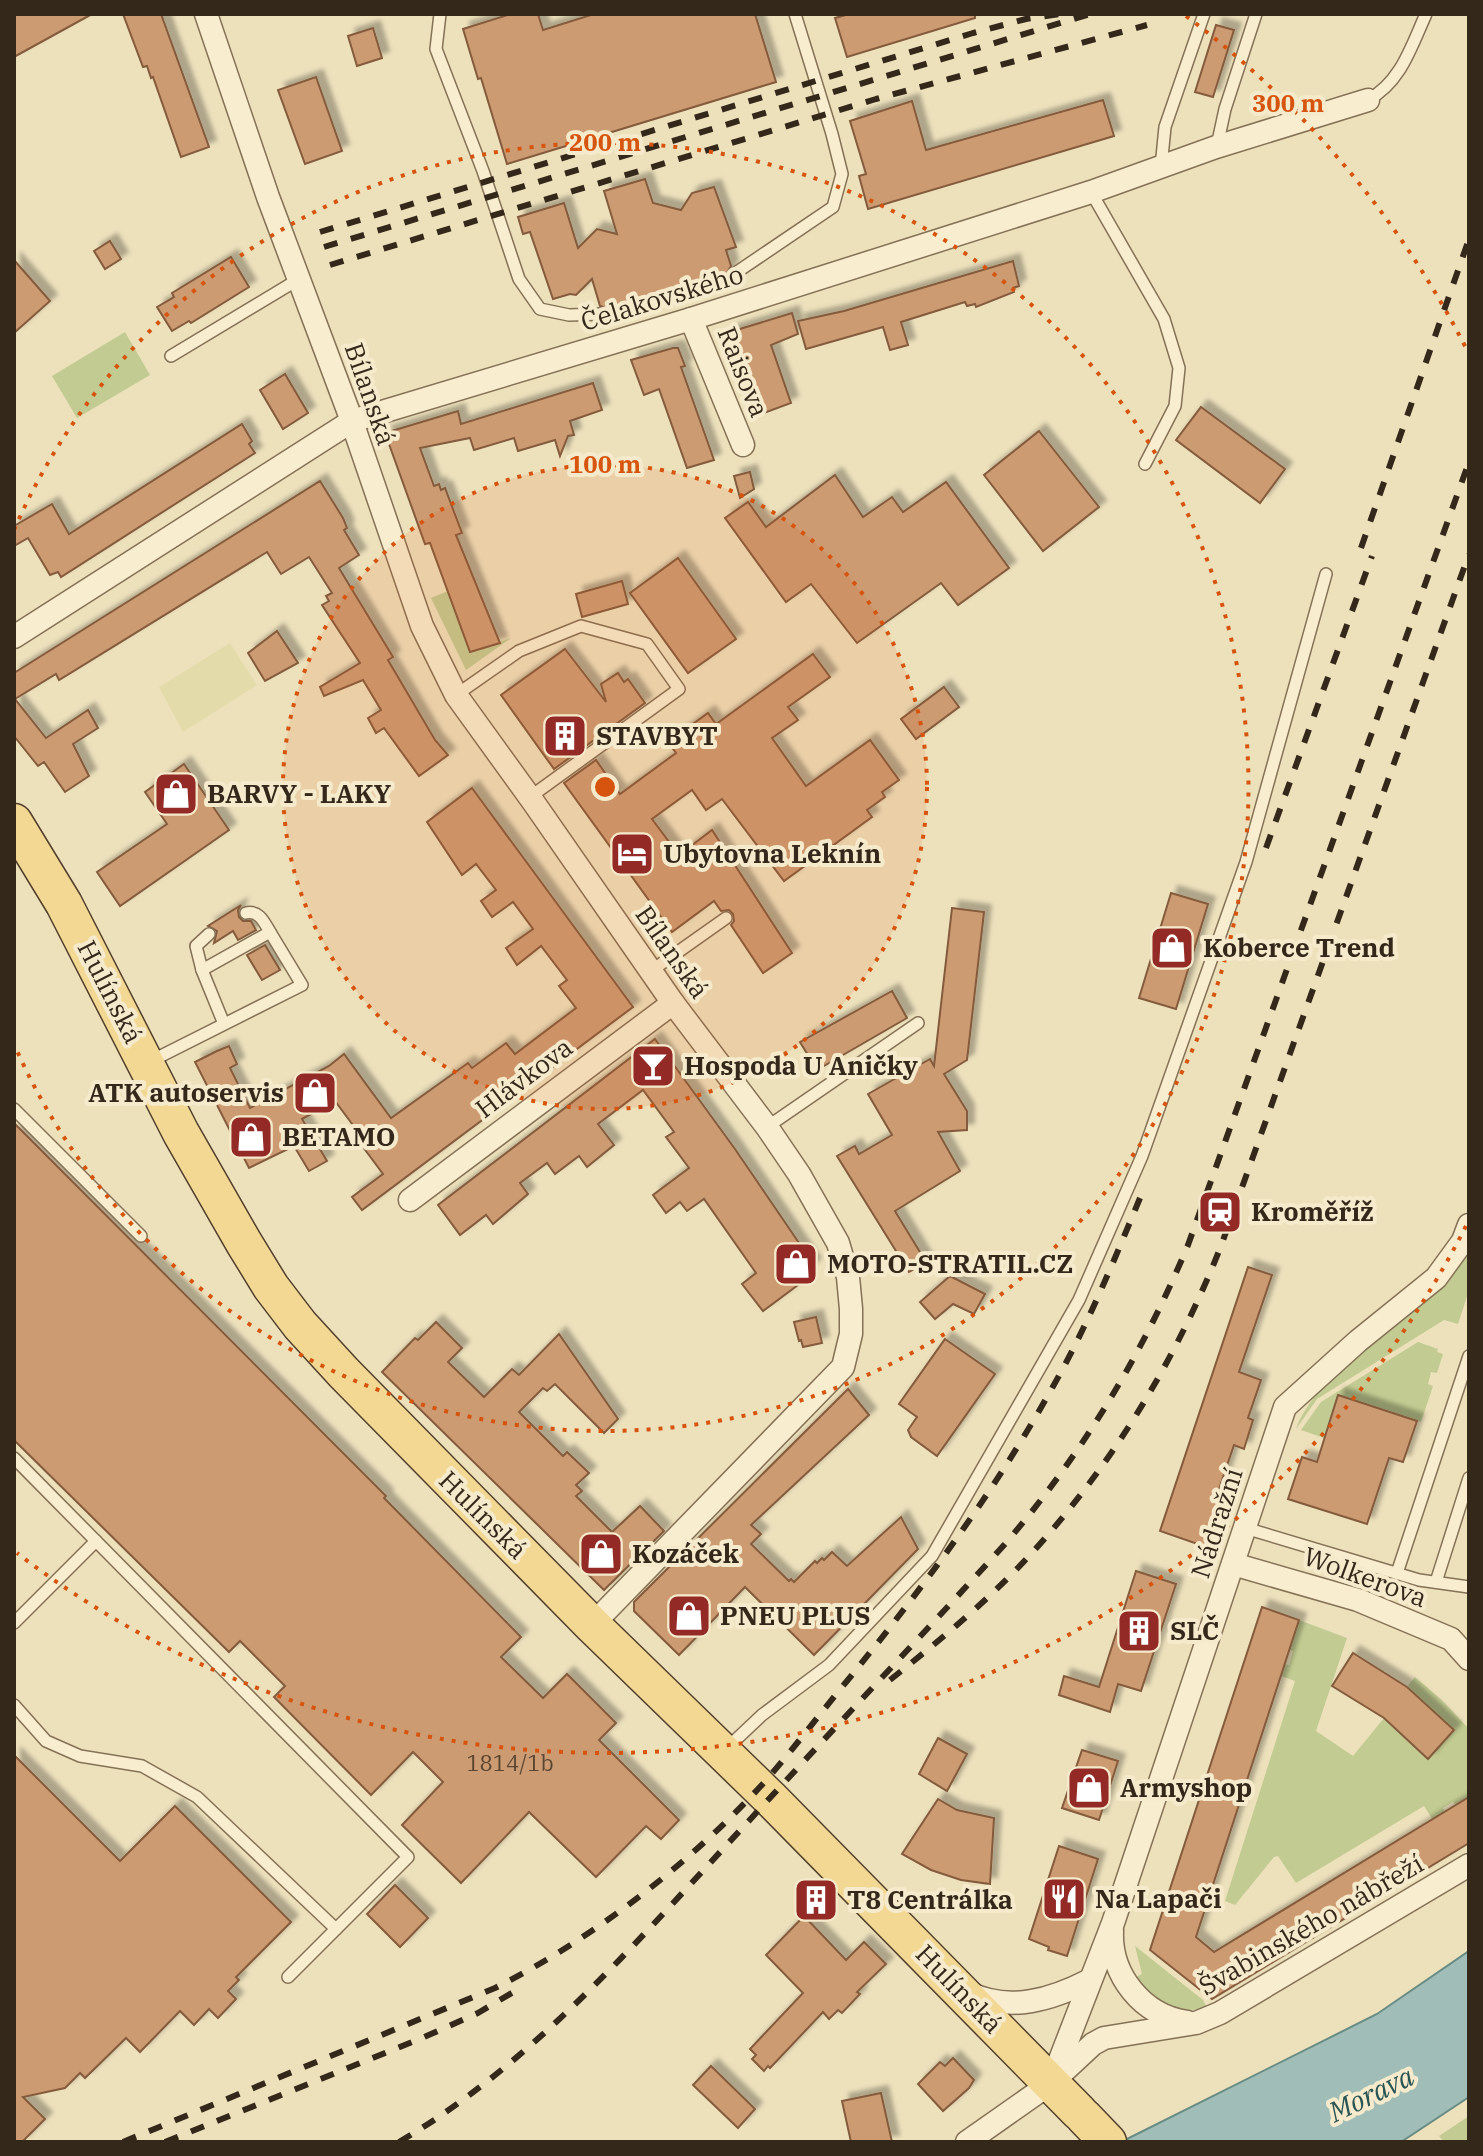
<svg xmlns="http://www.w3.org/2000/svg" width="1483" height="2156" viewBox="0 0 1483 2156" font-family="'IBM Plex Serif',serif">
  <defs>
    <filter id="shadow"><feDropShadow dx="7" dy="-7" stdDeviation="2" flood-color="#0004"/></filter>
  </defs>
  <rect width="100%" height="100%" fill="#ede1bc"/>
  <polygon fill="#e3dcaa" points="230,643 257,685 183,732 159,687"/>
  <g fill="#c2cb91">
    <polygon points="125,332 150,375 77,418 52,376"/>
    <polygon points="448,591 471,652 511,638 466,670 431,598"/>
    <path d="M1469,1253V1290L1458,1324L1444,1320L1317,1399L1296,1429C1315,1377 1392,1329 1434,1295L1447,1283Z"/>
    <polygon points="1418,1342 1438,1349 1437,1352 1443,1354 1437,1373 1431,1372 1428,1384 1433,1386 1421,1422 1338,1395 1324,1438 1301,1430 1321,1402"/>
    <polygon points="1299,1620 1347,1638 1316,1731 1353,1756 1384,1718 1428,1759 1454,1730 1407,1687 1415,1677 1443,1701 1469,1729 1469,1797 1456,1805 1453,1802 1443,1808 1445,1812 1433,1820 1424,1806 1296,1883 1278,1856 1274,1857 1235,1905 1225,1901 1295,1681 1281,1676 1284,1664 1289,1665 1293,1651 1289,1650"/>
    <path d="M1135,1946L1203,2000L1207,2008C1177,2015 1153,2001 1136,1977L1142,1974Z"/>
    <polygon points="1469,2116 1469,2142 1444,2142 1439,2136"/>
  </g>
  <polygon fill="#a0beb7" stroke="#688c84" stroke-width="2" points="1469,1951 1469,2097 1401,2142 1121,2142 1377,2014"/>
  <g fill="#cc9b72" stroke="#845b3c" stroke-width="2" filter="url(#shadow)">
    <polygon points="14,14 92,14 14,57"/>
    <polygon points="123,14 161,14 209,147 181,157 153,77 151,78 147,66 143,67"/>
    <polygon points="511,14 538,14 543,30 594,14 755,14 776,82 507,164 481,78 478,79 463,29"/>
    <polygon points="849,14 975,14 975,18 847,57 835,18"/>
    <polygon points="1216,25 1234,30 1213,97 1195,92"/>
    <polygon points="373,28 382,58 357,66 348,36"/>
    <polygon points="316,77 342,151 305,164 278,90"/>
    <polygon points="1103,100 1114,136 868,209 859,176 866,174 850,121 912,101 926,150"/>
    <polygon points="645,179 653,203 681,210 692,193 714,187 736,247 726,250 731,266 726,275 730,281 737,282 608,320 610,310 600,306 592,279 576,295 570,294 553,299 530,232 523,234 518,217 564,203 578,248 597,229 617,234 604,191"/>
    <polygon points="110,241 121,259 105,269 94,251"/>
    <polygon points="231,257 249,287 191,323 189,321 172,331 157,307 174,297 172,293"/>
    <polygon points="14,260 50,301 14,333"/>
    <polygon points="1013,261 1019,286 1013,288 1014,292 976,307 975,304 967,306 965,302 901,322 908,345 890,350 883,327 806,349 798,321 844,311"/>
    <polygon points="792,313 798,334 771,345 791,403 764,413 753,381 750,382 730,332"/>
    <polygon points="673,348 678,348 685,366 681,367 714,460 687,468 659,389 644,395 631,360"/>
    <polygon points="285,374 308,413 283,429 260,390"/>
    <polygon points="593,383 602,410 570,421 574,435 568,436 560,456 555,440 518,451 514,438 474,450 470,438 420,448 434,486 439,484 441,490 445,488 462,533 456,535 500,643 470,652 430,543 425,544 385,433 458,411 461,424"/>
    <polygon points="1201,407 1285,469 1260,503 1176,440"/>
    <polygon points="242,424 252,441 249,444 255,453 61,577 58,572 50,575 28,538 14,546 14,526 52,504 69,534"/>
    <polygon points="1039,431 1099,507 1043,551 984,475"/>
    <polygon points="750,472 754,489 740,498 734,476"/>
    <polygon points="835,475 863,517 892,497 903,512 946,482 1009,568 958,605 941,583 857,643 811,584 786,602 725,518 748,502 766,527"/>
    <polygon points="320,481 343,518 347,528 344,530 359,555 339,568 393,657 388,660 435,740 448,755 419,776 384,728 376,733 368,718 381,710 363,680 324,696 320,687 360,663 322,605 329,601 326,596 332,593 309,557 281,574 267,552 59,680 56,674 15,699 46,738 88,710 98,728 73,744 89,776 65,792 44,762 38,766 14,736 14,673"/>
    <polygon points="678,558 736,639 688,673 630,593"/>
    <polygon points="622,581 628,604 582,617 576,594"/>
    <polygon points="277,631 298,663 265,681 248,653"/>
    <polygon points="565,649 606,702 601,684 618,673 624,682 628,679 645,703 554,769 501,695"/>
    <polygon points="813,654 830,677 788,707 798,720 772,738 806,786 870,740 899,780 882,792 885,797 867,810 872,817 784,881 722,799 706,810 692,790 652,819 679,855 712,830 792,953 763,973 731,925 734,921 733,914 729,910 721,911 714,901 672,932 564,783 596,760 620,794 676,753 668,742 708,713 716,724"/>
    <polygon points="944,687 959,707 916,739 901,719"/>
    <polygon points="184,764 229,830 120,906 97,872 167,824 145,792"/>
    <polygon points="472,788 633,1007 362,1210 352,1197 383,1174 360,1143 364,1140 335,1101 302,1119 327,1161 309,1171 294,1146 249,1168 195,1062 217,1051 229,1046 237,1064 230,1068 250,1108 329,1066 344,1054 391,1118 468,1063 472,1068 506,1043 515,1054 576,1008 559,986 567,980 541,946 517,965 506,948 533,929 513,902 492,917 481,901 496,890 476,864 462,875 427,822"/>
    <polygon points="1171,893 1208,904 1176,1009 1139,998"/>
    <polygon points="241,905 238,910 239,917 243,921 251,921 256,930 238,940 233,931 214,943 217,931 208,926"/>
    <polygon points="952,908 984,912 967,1060 944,1074 967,1111 967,1130 938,1132 960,1171 895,1211 926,1262 909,1272 837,1156 855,1146 859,1154 892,1135 868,1094 930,1059 934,1066"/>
    <polygon points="265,945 280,970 262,980 247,955"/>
    <polygon points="892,991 907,1018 817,1070 800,1042"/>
    <polygon points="655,1039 735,1149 814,1265 799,1277 802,1282 763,1311 742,1284 756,1273 704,1199 687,1211 680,1202 666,1213 653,1195 689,1168 666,1137 674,1132 643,1090 598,1124 614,1145 587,1167 579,1156 555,1174 547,1163 520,1183 528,1194 493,1224 486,1215 460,1235 438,1205"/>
    <polygon points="14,1123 386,1496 384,1498 521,1637 501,1657 543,1698 567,1674 616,1723 599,1740 679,1820 661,1839 646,1826 596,1877 529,1812 461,1883 402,1825 443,1782 413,1752 371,1795 274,1697 285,1686 240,1641 229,1652 14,1440"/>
    <polygon points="1248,1267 1272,1275 1239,1372 1261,1380 1248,1418 1253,1420 1244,1449 1234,1445 1218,1492 1228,1495 1209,1548 1160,1531"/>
    <polygon points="950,1276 985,1294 974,1314 953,1304 935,1319 920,1302"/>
    <polygon points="816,1317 822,1343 803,1347 801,1340 799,1341 794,1322"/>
    <polygon points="436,1322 462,1348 448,1362 484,1397 512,1369 519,1375 559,1334 618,1419 604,1433 555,1384 547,1391 543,1388 519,1412 563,1456 567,1452 589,1473 576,1485 582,1491 576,1496 612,1532 640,1506 664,1531 604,1590 382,1372 415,1338 418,1340"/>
    <polygon points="945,1339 995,1374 937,1456 911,1437 908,1430 917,1417 899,1404"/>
    <polygon points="848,1389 869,1415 751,1525 761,1534 751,1544 789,1581 791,1579 794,1582 815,1561 817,1563 822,1558 824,1560 832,1552 847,1566 901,1517 918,1549 814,1655 745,1587 679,1655 634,1611 634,1602"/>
    <polygon points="1338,1395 1417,1421 1403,1462 1389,1458 1367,1524 1288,1499 1302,1457 1317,1462"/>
    <polygon points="1136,1571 1176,1584 1141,1691 1118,1684 1110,1712 1059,1695 1064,1676 1099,1687"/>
    <polygon points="1262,1607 1299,1620 1196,1937 1214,1952 1469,1797 1469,1843 1212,1999 1150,1950"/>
    <polygon points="1353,1653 1407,1687 1454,1730 1428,1759 1384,1718 1332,1686"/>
    <polygon points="938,1738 967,1754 947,1791 919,1774"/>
    <polygon points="1082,1750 1118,1761 1099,1820 1062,1808"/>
    <polygon points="14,1755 120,1861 175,1806 291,1922 236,1977 239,1980 228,1991 236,1999 218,2018 209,2009 194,2025 180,2011 140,2052 126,2038 85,2078 80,2073 65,2088 23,2097 45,2119 22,2142 14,2142"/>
    <polygon points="938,1799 957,1810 994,1818 990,1884 961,1880 931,1870 902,1854"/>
    <polygon points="1059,1846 1098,1859 1067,1956 1048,1950 1049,1947 1029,1939"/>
    <polygon points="395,1885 428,1918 400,1947 367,1914"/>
    <polygon points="804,1916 846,1960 864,1942 886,1964 857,1992 860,1994 842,2013 838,2010 829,2019 823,2012 770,2068 768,2066 764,2071 752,2059 756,2055 750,2049 803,1993 766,1955"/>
    <polygon points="953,2058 974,2080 969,2088 943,2111 918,2084 940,2062 945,2066"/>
    <polygon points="711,2066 755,2109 738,2128 693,2085"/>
    <polygon points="881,2093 892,2142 851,2142 842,2101"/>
  </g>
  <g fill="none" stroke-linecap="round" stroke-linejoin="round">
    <g stroke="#857156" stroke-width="14">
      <g id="lane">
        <polyline points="440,14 436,49 483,171 519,279 540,309 569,315 602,314"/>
        <path d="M1368,100C1401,82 1411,47 1426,14"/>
        <polyline points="1217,146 1225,109 1256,14"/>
        <polyline points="1161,167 1165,127 1204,14"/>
        <polyline points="1091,192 1164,319 1179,368 1175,406 1145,464"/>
        <polyline points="734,274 833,207 842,174 832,134 795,14"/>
        <polyline points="171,356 299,279"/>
        <polyline points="456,695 519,651 581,626 647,644 679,689 530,797"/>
        <path d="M246,913C259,910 264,922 270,932"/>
        <polyline points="202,970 196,946 209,934"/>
        <polyline points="651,971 726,918"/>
        <polyline points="151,1061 302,985 270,932 202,970 224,1024"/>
        <polyline points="14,1109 141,1236"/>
        <polyline points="767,1127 918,1023"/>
        <polyline points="14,1458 408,1857 288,1977"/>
        <polyline points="1245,1528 1419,1580 1469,1587"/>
        <polyline points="1397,1573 1469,1356"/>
        <polyline points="1436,1582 1469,1478"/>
        <polyline points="14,1623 96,1541"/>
        <polyline points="14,1705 46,1741 80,1756 142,1766 197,1797 336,1929"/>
        <polyline points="726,1749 762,1715 829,1665 932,1556 1079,1300 1142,1156 1246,862 1326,574"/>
      </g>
    </g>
    <g stroke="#857156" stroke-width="25">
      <g id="street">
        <polyline points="206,14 268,197 349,413 422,626 456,695 534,803 673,1003 767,1127 799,1174 838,1243 848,1277 851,1309 851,1334 843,1367 592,1625"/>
        <polyline points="691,319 743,445"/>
        <polyline points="14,637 352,421 691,319 1091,192 1216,147 1368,100"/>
        <polyline points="410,1200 673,1003"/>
        <polyline points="1233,1564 1358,1600 1451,1639 1469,1659"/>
        <path d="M1112,1931C1110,1975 1143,2016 1187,2022"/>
        <path d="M969,1993C1010,2013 1053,1999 1090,1980"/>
        <polyline points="1051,2083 1113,1923 1285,1407 1358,1341 1436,1278 1463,1241 1469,1225"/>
        <polyline points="967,2142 1051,2083 1093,2044 1104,2038 1196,2023 1220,2013 1469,1865"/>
      </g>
    </g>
    <g stroke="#523f2b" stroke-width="39">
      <g id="primary">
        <polyline points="14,822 64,904 181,1133 244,1243 271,1287 300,1325 344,1373 592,1625 770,1798 1079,2112"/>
        <polyline points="1084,2117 1108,2142"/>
      </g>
    </g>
    <use href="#lane" stroke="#f8eecf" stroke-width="11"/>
    <use href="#street" stroke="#f8eecf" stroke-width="22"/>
    <use href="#primary" stroke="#f2d893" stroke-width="36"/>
    <g stroke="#34281b" stroke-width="6" stroke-dasharray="14 14" stroke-linecap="butt">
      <polyline points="320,232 973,33 1026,19 1061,14"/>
      <polyline points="324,247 1090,14"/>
      <polyline points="330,265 876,99 1147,25"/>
      <polyline points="1361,548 1469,239"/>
      <polyline points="1266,848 1372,556"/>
      <path d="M890,1680C939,1641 988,1601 1030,1555C1113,1464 1176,1360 1221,1246L1469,554"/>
      <path d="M123,2142L495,1988C589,1941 687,1866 759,1788C790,1754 817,1717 847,1681C922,1589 993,1494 1051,1390C1086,1329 1113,1263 1140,1198"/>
      <polyline points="165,2142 422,2038 478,2013 520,1988"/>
      <path d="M399,2142C535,2062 640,1938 746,1824C832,1730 920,1638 1005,1544C1083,1453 1142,1355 1188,1245L1469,462"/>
    </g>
  </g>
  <circle cx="605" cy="787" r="322" fill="#d6540e" fill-opacity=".12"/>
  <g fill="none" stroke="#d6540e" stroke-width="4" stroke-dasharray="4 8">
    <circle cx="605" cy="787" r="322"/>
    <path d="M14 530A644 644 0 1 1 14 1044"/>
    <path d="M1466 1226A966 966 0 0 1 17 1553M1186 16A966 966 0 0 1 1466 348"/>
  </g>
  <defs>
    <g id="building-square" transform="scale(2.3)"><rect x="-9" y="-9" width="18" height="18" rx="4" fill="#932a26" stroke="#f5ebcc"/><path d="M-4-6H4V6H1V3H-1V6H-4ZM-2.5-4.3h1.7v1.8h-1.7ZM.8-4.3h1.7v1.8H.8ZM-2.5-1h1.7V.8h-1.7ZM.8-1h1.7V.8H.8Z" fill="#fff"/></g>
    <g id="shop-square" transform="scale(2.3)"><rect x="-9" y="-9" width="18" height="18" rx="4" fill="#932a26" stroke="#f5ebcc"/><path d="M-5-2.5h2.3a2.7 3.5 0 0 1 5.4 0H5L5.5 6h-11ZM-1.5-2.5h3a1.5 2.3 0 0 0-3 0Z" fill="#fff"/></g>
    <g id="hotel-square" transform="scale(2.3)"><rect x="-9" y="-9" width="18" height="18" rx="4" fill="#932a26" stroke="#f5ebcc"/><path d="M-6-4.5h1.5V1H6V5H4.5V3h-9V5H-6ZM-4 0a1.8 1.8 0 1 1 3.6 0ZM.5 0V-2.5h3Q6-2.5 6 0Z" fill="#fff"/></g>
    <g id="bar-square" transform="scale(2.3)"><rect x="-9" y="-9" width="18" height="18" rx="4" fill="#932a26" stroke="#f5ebcc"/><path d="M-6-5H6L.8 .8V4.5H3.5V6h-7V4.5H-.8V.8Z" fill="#fff"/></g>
    <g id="station-square" transform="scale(2.3)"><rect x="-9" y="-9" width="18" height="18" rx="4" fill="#932a26" stroke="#f5ebcc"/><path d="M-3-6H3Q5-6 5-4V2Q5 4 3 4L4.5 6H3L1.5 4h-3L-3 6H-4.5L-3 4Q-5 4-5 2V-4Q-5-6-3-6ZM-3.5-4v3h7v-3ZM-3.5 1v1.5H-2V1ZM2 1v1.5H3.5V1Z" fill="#fff"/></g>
    <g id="restaurant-square" transform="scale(2.3)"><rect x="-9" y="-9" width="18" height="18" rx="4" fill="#932a26" stroke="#f5ebcc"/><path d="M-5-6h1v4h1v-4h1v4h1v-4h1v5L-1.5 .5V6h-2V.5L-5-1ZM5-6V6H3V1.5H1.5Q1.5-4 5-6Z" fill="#fff"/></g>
  </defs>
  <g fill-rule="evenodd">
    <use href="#building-square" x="565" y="736"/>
    <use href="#shop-square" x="176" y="794"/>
    <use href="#hotel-square" x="632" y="854"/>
    <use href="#shop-square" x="1172" y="948"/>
    <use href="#bar-square" x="653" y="1066"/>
    <use href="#shop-square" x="315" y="1093"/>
    <use href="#shop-square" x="251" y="1137"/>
    <use href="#station-square" x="1220" y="1212"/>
    <use href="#shop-square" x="796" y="1264"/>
    <use href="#shop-square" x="601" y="1554"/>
    <use href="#shop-square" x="689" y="1616"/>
    <use href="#building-square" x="1139" y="1631"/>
    <use href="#shop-square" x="1089" y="1788"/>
    <use href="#restaurant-square" x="1064" y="1899"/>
    <use href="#building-square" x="816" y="1900"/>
  </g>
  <g text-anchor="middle" stroke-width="8" stroke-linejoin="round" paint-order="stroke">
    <g font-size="22" fill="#5a4531">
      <text x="510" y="1771">1814/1b</text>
    </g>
    <g font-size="26" fill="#34281b" stroke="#f5ebcc">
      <text transform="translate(662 298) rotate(-17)" y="9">Čelakovského</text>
      <text transform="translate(743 372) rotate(68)" y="9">Raisova</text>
      <text transform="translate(370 394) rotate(71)" y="9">Bílanská</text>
      <text transform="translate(672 952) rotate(55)" y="9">Bílanská</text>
      <text transform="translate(110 992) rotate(63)" y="9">Hulínská</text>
      <text transform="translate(524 1078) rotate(-37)" y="9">Hlávkova</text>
      <text transform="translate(483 1515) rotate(45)" y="9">Hulínská</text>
      <text transform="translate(1217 1523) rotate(-72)" y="9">Nádražní</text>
      <text transform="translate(1365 1577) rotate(20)" y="9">Wolkerova</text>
      <text transform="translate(1311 1925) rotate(-30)" y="9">Švabinského nábřeží</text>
      <text transform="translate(959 1989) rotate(46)" y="9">Hulínská</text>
    </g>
    <g font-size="26" font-weight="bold" fill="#34281b" stroke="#f5ebcc" text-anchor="start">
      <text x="596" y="745">STAVBYT</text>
      <text x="207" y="803">BARVY - LAKY</text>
      <text x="663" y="863">Ubytovna Leknín</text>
      <text x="1203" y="957">Koberce Trend</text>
      <text x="684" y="1075">Hospoda U Aničky</text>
      <text x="284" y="1102" text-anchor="end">ATK autoservis</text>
      <text x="282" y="1146">BETAMO</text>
      <text x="1251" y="1221">Kroměříž</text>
      <text x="827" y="1273">MOTO-STRATIL.CZ</text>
      <text x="632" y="1563">Kozáček</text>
      <text x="720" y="1625">PNEU PLUS</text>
      <text x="1170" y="1640">SLČ</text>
      <text x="1120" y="1797">Armyshop</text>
      <text x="1095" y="1908">Na Lapači</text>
      <text x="847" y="1909">T8 Centrálka</text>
    </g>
    <g font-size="28" font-style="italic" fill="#2a5453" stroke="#f5ebcc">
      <text transform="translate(1371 2094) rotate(-26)" y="10">Morava</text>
    </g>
  </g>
  <circle cx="605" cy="787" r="12" fill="#d6540e" stroke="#f5ebcc" stroke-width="4"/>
  <g font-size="24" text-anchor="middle" font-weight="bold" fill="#d6540e" stroke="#f5ebcc" stroke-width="8" stroke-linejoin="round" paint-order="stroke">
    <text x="1288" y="112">300 m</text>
    <text x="605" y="151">200 m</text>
    <text x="605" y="473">100 m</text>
  </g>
  <rect width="1483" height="2156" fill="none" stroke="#34281b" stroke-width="32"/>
</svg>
